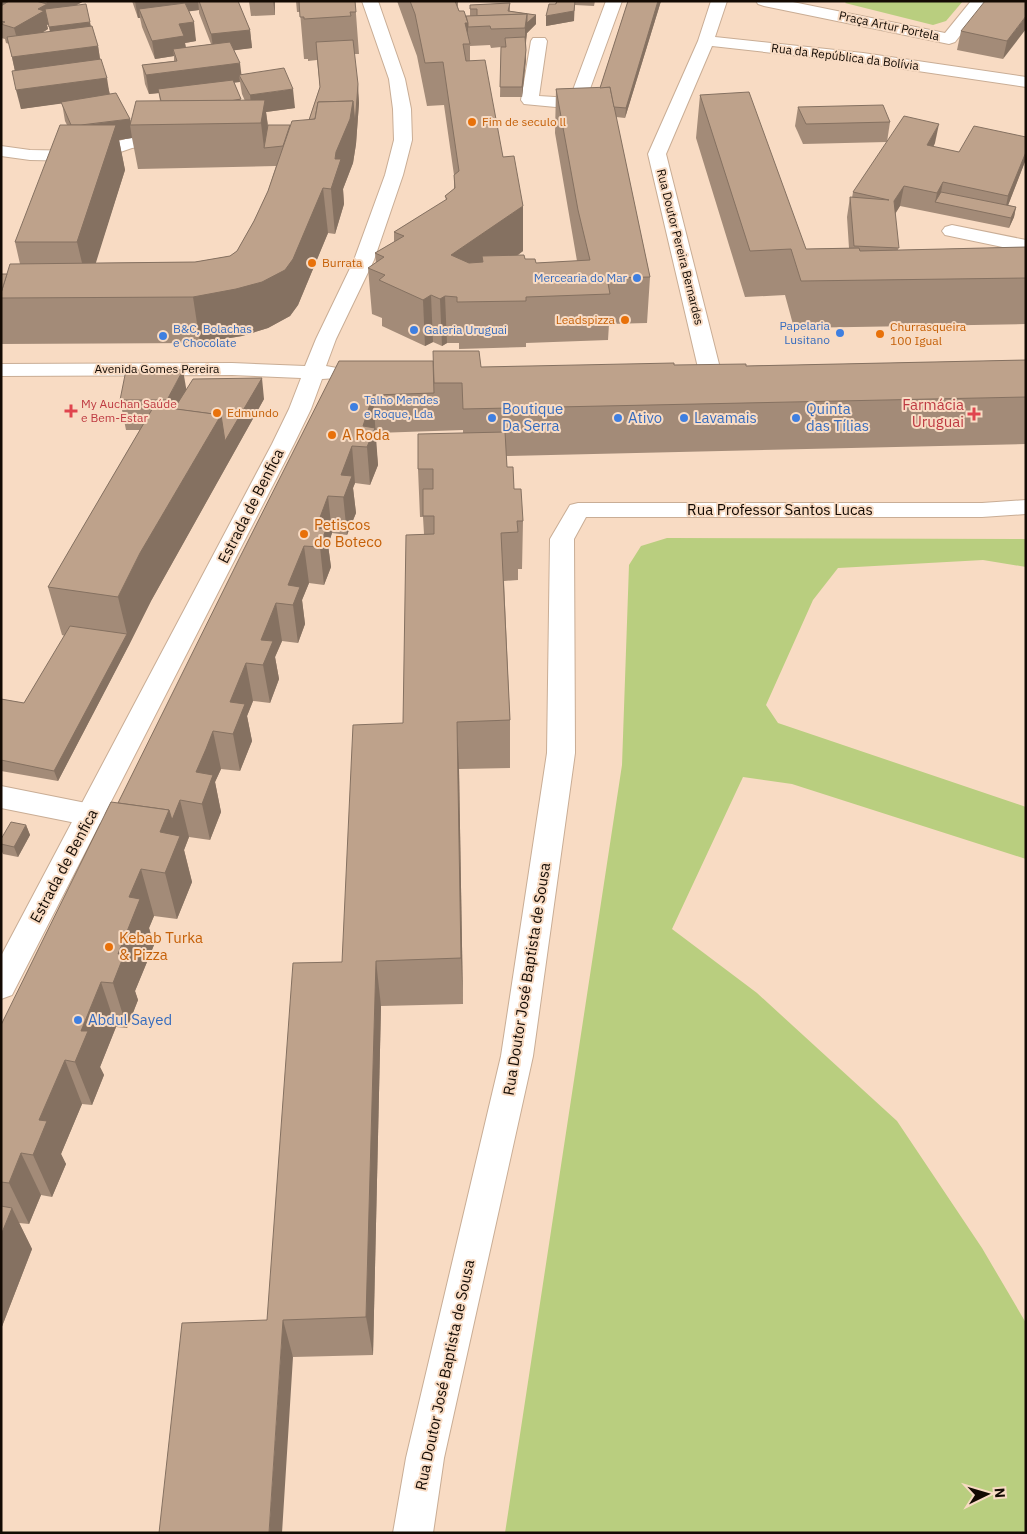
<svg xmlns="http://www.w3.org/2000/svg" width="1027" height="1534" viewBox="0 0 1027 1534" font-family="'IBM Plex Sans',sans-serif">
  <rect width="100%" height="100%" fill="#f8dbc3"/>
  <g fill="#b9ce7f">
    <polygon points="847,1 963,1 946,21 933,25 845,3"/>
    <polygon points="667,538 1026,539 1026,567 983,560 838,568 813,600 766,705 778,723 1026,807 1026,859 792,784 743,777 672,929 757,993 897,1121 982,1248 1026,1323 1026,1533 505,1533 622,765 629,565 641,546"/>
  </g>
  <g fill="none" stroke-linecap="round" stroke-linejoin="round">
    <g stroke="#c9ad95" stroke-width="2">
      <g id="minor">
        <polygon points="606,1 622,1 583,108 577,109 524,104 521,100 531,41 533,38 545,38 547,41 539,96 570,98"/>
        <polygon points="711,1 727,1 715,37 863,53 1026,77 1026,87 863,63 712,46 666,154 721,372 718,377 710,378 702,377 699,372 648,154 698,41"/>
        <polygon points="756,1 788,1 945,33 971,1 987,1 955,42 949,44 764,6 758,4"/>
        <polygon points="169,133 175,134 178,138 175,142 132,148 103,158 83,161 30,160 1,156 1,146 30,150 83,151 129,138"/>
        <polygon points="952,225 1026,240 1026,252 945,235 942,231 945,227"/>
        <polygon points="1026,500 1026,514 982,517 586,517 574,539 575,753 533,1056 444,1458 433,1533 393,1533 406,1458 501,1056 547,753 550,539 570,505 578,503 982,503"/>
        <polygon points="1,786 91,804 101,807 105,815 101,823 91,826 1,808"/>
      </g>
    </g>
    <g stroke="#c9ad95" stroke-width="2">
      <polygon id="tertiary" points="362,1 378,1 405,79 411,109 412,140 403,175 374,260 336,339 326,366 337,368 340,373 337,378 322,379 311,409 294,444 12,995 1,999 1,956 272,444 289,409 301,378 232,375 1,376 1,364 232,363 305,366 316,339 354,260 385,175 394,140 393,109 389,79"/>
    </g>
    <use href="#minor" fill="#fff" fill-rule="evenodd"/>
    <use href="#tertiary" fill="#fff" fill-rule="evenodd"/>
  </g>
  <g fill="#a38b78" fill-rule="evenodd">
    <path d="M1,1H84L77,5L91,27L98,46L100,59L110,94L130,119L131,121L160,101L159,93L149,94L145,84L142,65L174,61V56L155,59L142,27L140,18H138L132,1H238L250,30L252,48L234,50L241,74L295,108L266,112L268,125H290L309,120L320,87L317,60L308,61V59H304L300,12H297L296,1H355L359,54H354L359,103L356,144L353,163L343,189L344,204L335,234L328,233L298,305L290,316L268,328L242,336L200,343L1,344V274H7L20,264L15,242L67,125L65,121L62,103L21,109L15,71L9,44L6,43L5,39L1,38ZM199,10V13L211,44L186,48L185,43L196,41L189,11ZM49,24L50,32L42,33L48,29L47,25ZM234,82H240L242,94L245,101H241ZM132,138L138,169L276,166L268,191L254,221L237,251L230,256L195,262L95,263L125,170L119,140Z"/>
    <polygon points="249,1 275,1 275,15 251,16"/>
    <polygon points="397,1 463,1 458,2 458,7 459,11 466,16 470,16 470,5 510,3 510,11 536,15 536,24 527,33 526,43 526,59 522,97 500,97 501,47 491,48 490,45 470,46 470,60 503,157 523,206 523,251 517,256 536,263 577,261 555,133 556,89 600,88 628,1 661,1 625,118 616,117 650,277 647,323 609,324 608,340 526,343 526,347 459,349 459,343 447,343 442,346 433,342 425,346 382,326 382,318 372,314 368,268 376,263 375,253 394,242 394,232 446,200 445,196 454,189 454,175 444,105 427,106 417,56"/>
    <polygon points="557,1 595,1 594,6 575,5 574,21 546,26 546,16"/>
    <polygon points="1026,1 1003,59 957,50 961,31"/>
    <polygon points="700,95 806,249 849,248 847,217 850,197 852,198 853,192 935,143 933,147 959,152 1026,137 1026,159 1008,205 1016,207 1014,217 1009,228 900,206 895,213 898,250 1026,247 1026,324 794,328 785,295 745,297 696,138"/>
    <polygon points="798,107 890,122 887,142 803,144 795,126"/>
    <polygon points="1026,360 1026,444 506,456 507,467 523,521 522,569 518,569 518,580 504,581 510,720 510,768 459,769 463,1004 381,1006 373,1355 293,1357 267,1320 342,962 403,723 424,534 423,517 420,517 418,469 463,433 463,430 376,433 375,435 378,465 370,485 355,483 353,488 356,513 347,535 332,533 328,545 331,567 324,585 309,583 302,600 305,624 298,643 282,641 275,657 279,679 270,703 253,701 247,716 252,741 240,771 221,769 215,782 221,812 210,840 189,837 184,850 192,882 177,919 154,916 149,928 154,945 135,991 138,1000 127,1028 116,1027 100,1067 104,1075 92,1105 82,1104 61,1154 66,1164 52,1197 41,1195 29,1224 19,1223 32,1249 1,1329 1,1025 118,803 339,361 481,367 674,365 746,366"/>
    <polygon points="187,389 264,399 151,601 129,645 58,781 1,771 1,699 24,703 65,636 62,635 48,587 140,430 126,430 120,400"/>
    <polygon points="26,825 30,835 18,857 3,854 1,850 1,839"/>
  </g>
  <g fill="#857161">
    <polygon points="1,1 25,1 1,11"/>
    <polygon points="46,1 84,1 50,19 51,22 47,25 48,29 19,46 14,28 38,9 47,4"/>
    <polygon points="135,1 198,1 199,10 142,18 139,9 140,18 138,18"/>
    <polygon points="273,1 275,1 275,15"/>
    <polygon points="658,1 661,1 625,118 626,108"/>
    <polygon points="574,11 574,21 546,26 546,16"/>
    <polygon points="527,14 536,15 536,24 527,33 525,46 525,28"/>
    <polygon points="1026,16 1026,29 1003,59 1007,41"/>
    <polygon points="90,22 94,40 53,45 49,27"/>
    <polygon points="194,22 196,41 185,43 187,55 173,49 174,56 155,59 152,41 179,24"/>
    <polygon points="465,23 468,23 468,44"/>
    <polygon points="250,30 252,48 214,53 211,34"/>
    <polygon points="98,46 101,65 16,76 12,57"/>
    <polygon points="526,50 526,59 522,97 522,87"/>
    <polygon points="240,63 242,79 239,75 240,82 159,93 158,89 159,93 149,94 146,75"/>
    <polygon points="107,78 110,97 21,109 16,90"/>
    <polygon points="358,84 359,103 356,144 353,163 343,189 344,204 335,234 331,189 336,152"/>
    <polygon points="293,89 295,108 266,112 270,144 264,148 261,123 252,114 250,95"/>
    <polygon points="130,119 131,125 130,125 132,138 119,140 125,170 88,288 77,242 72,127"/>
    <polygon points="939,124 935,143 924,165 927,145"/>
    <polygon points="1026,152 1026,159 1004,216 1008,196"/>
    <polygon points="943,182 939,202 935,202 937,193"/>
    <polygon points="904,186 900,206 891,221 894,201"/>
    <polygon points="323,188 328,233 298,305 290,316 268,328 242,336 200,343 193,297"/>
    <polygon points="523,206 523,251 483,279 482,256 482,280 451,255"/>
    <polygon points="1016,207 1014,217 1009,228 1011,218"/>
    <polygon points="431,295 433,342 425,346 423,300"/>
    <polygon points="445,296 447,343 442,346 440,299"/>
    <polygon points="183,370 188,399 173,430 167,400"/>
    <polygon points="262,378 264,399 151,601 129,645 58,781 54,771 127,634 118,597 140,553 221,415"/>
    <polygon points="373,395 378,465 370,485 367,447 363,426"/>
    <polygon points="352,446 355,483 353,488 356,513 347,535 341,475"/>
    <polygon points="328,496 332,533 328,545 331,567 324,585 320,547 316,528"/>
    <polygon points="304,546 309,583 302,600 305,624 298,643 293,605 288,585"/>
    <polygon points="276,603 282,641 275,657 279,679 270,703 263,665 261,640"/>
    <polygon points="246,663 253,701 247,716 252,741 240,771 233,734 230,702"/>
    <polygon points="457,722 459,769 463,1004 461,958"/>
    <polygon points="213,731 221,769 215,782 221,812 210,840 202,804 196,772"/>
    <polygon points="180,800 189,837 184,850 192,882 177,919 165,873 160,832 169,810"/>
    <polygon points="26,825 30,835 18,857 14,847"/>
    <polygon points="141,869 154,916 149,928 154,945 135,991 138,1000 127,1028 113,983 129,897"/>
    <polygon points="376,961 381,1006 373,1355 366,1317"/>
    <polygon points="101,982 116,1027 100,1067 104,1075 92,1105 75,1062 81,1031"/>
    <polygon points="65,1060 82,1104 61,1154 66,1164 52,1197 33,1155 39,1120"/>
    <polygon points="21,1153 41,1195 29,1224 9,1183"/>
    <polygon points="12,1208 32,1249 1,1329 1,1235"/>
    <polygon points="283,1320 293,1357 282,1533 269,1533"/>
  </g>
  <g fill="#bea28b" stroke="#857161">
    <polygon points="9,1 36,1 47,4 38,9 44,11 14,28 1,24 5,22 1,21 1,6"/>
    <polygon points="199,1 238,1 250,30 211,34"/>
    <polygon points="299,1 355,1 356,12 350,12 351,16 304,19 304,17 300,17"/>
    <polygon points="410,1 455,1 459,11 464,11 468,23 465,23 470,44 463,44 466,61 485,60 503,157 514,156 523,206 451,255 469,263 483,262 482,256 524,255 525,259 535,259 536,263 590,260 578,210 556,89 610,87 650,277 607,278 610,294 526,297 526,301 457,302 457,297 445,296 440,299 431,295 423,300 379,280 385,275 368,268 384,257 375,253 404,236 394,232 447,199 445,196 455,188 454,175 459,171 443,62 425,63 415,14"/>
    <polygon points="557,1 575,1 574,11 546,16 549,4 556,4"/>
    <polygon points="628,1 658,1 626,108 614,107 610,87 600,88"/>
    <polygon points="985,1 1026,1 1026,16 1007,41 961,31"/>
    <polygon points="185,3 194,22 179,24 184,36 152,41 139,9"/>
    <polygon points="510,3 508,11 536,15 527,23 527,14 477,16 477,9 470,9 470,5"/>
    <polygon points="86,4 90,22 49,27 45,9"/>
    <polygon points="527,14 525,28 491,29 490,26 468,27 468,23 466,16"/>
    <polygon points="92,26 98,46 12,57 7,37"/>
    <polygon points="525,37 526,50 522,87 500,87 501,47 506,47 505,38"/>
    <polygon points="353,40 358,84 355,125 353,101 318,102 315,119 309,120 320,87 316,42"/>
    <polygon points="230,42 240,63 146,75 142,65 177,61 173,49"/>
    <polygon points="101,59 107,78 16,90 12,71"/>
    <polygon points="284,68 293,89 250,95 239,75"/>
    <polygon points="233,80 241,99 230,101 161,101 158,89"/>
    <polygon points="749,92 806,249 859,248 860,251 1026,247 1026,278 801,281 791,249 750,251 700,95"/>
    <polygon points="116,93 130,119 81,125 71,125 61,102"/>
    <polygon points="265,100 261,123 130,125 136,101"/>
    <polygon points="353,101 350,119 336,152 335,159 341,159 331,189 323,188 293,259 285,270 262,282 236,289 193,297 1,298 1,293 10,264 195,262 230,256 237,251 254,221 268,191 292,121 315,119 318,102"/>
    <polygon points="883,105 890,122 806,124 798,107"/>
    <polygon points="904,116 939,124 927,145 959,152 974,126 1026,137 1026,152 1008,196 943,182 937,193 904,186 894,201 899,248 854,246 850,197 889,200 853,192"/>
    <polygon points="60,125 116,125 77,242 15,242"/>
    <polygon points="268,125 290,125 283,146 264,148"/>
    <polygon points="941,192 1016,207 1011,218 935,202"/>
    <polygon points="1,274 7,274 1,293"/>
    <polygon points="433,351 479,351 481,367 674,363 674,365 746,364 746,366 1026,360 1026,397 463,409 462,383 434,383"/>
    <polygon points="339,361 433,361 434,393 373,395 363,426 375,428 367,447 352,446 341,475 352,476 344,497 328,496 316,528 326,529 320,547 304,546 288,585 300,587 293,605 276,603 261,640 273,641 263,665 246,663 230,702 245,704 233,734 213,731 206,749 196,772 213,775 202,804 180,800 172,820 169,810 118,803 240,557"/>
    <polygon points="126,370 183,370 167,400 120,400"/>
    <polygon points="262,378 225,441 221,415 174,409 193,379"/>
    <polygon points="154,406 221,415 140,553 118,597 48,587 73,544"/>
    <polygon points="505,432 507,467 513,467 514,489 521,489 523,521 517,521 518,532 501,533 510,720 457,722 461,958 376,961 366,1317 283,1320 269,1533 159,1533 182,1323 267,1320 293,963 342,962 353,725 403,723 406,535 434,534 434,516 423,516 423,489 433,489 433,469 418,469 418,434"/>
    <polygon points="70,626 127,634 54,771 1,760 1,699 24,703"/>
    <polygon points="111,802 169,810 160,832 180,836 165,873 141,869 129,897 140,899 118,954 124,955 113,983 101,982 81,1031 88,1031 75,1062 65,1060 39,1120 47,1121 33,1155 21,1153 9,1183 1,1182 1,1025"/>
    <polygon points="11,822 26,825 14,847 1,844 1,839"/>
    <polygon points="1,1206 12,1208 1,1235"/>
  </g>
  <g fill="#e8710a" stroke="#f8dbc3" stroke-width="2">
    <circle cx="472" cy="122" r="5"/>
    <circle cx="312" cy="263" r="5"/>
    <circle cx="625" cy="320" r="5"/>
    <circle cx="880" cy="334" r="5"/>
    <circle cx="217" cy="413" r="5"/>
    <circle cx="332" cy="435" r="5"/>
    <circle cx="304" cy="534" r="5"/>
    <circle cx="109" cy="947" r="5"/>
  </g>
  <g fill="#3f7fe0" stroke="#f8dbc3" stroke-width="2">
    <circle cx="637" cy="278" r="5"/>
    <circle cx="414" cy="330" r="5"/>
    <circle cx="840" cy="333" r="5"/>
    <circle cx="163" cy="336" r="5"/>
    <circle cx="354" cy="407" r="5"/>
    <circle cx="492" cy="418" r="5"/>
    <circle cx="618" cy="418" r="5"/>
    <circle cx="684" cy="418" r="5"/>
    <circle cx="796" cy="418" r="5"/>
    <circle cx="78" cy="1020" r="5"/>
  </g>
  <g fill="#e0444e" stroke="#f8dbc3" stroke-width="2">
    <path d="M68.5 403.5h5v5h5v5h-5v5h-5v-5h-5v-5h5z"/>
    <path d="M971.5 406.5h5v5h5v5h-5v5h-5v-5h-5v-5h5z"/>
  </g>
  <g text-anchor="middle" stroke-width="4" stroke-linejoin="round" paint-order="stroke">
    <g font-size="12" fill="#130a03" stroke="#f8dbc3">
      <text transform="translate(889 26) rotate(12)" y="4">Praça Artur Portela</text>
      <text transform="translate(845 57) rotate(7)" y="4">Rua da República da Bolívia</text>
      <text transform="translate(680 247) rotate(76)" y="4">Rua Doutor Pereira Bernardes</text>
      <text x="157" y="373">Avenida Gomes Pereira</text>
    </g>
    <g font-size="12" fill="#c56008" stroke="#f8dbc3" text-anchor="start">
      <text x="482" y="126">Fim de seculo ll</text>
      <text x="322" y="267">Burrata</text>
      <text x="615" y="324" text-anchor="end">Leadspizza</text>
      <text x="890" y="331">Churrasqueira<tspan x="890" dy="14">100 Igual</tspan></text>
      <text x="227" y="417">Edmundo</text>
    </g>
    <g font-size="12" fill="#366cbe" stroke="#f8dbc3" text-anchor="start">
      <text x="627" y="282" text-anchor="end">Mercearia do Mar</text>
      <text x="830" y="330" text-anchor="end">Papelaria<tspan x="830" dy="14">Lusitano</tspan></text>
      <text x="173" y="333">B&amp;C, Bolachas<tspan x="173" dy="14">e Chocolate</tspan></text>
      <text x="424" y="334">Galeria Uruguai</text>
      <text x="364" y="404">Talho Mendes<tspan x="364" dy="14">e Roque, Lda</tspan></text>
    </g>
    <g font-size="12" fill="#be3a42" stroke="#f8dbc3" text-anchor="start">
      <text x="81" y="408">My Auchan Saúde<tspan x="81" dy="14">e Bem-Estar</tspan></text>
    </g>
    <g font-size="15" fill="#be3a42" stroke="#f8dbc3" text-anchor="end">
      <text x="964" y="410">Farmácia<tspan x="964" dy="17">Uruguai</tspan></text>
    </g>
    <g font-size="15" fill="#366cbe" stroke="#f8dbc3" text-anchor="start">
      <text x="502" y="414">Boutique<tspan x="502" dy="17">Da Serra</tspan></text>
      <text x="806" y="414">Quinta<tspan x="806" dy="17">das Tílias</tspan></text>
      <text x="628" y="423">Ativo</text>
      <text x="694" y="423">Lavamais</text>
      <text x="88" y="1025">Abdul Sayed</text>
    </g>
    <g font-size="15" fill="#c56008" stroke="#f8dbc3" text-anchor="start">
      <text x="342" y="440">A Roda</text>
      <text x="314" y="530">Petiscos<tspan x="314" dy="17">do Boteco</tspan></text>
      <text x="119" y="943">Kebab Turka<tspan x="119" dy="17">&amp; Pizza</tspan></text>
    </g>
    <g font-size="15" fill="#130a03" stroke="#f8dbc3">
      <text transform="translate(251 506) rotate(-63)" y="5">Estrada de Benfica</text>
      <text x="780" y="515">Rua Professor Santos Lucas</text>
      <text transform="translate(64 866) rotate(-62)" y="5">Estrada de Benfica</text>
      <text transform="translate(527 979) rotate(-81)" y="5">Rua Doutor José Baptista de Sousa</text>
      <text transform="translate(445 1375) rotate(-78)" y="5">Rua Doutor José Baptista de Sousa</text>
    </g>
  </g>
  <rect width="1027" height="1534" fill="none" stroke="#130a03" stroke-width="5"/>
  <g transform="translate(987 1494) rotate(85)" stroke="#f8dbc3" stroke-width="4" paint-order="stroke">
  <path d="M0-4L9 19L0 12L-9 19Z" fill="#130a03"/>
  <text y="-8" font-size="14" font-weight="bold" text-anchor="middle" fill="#130a03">N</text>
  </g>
</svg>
